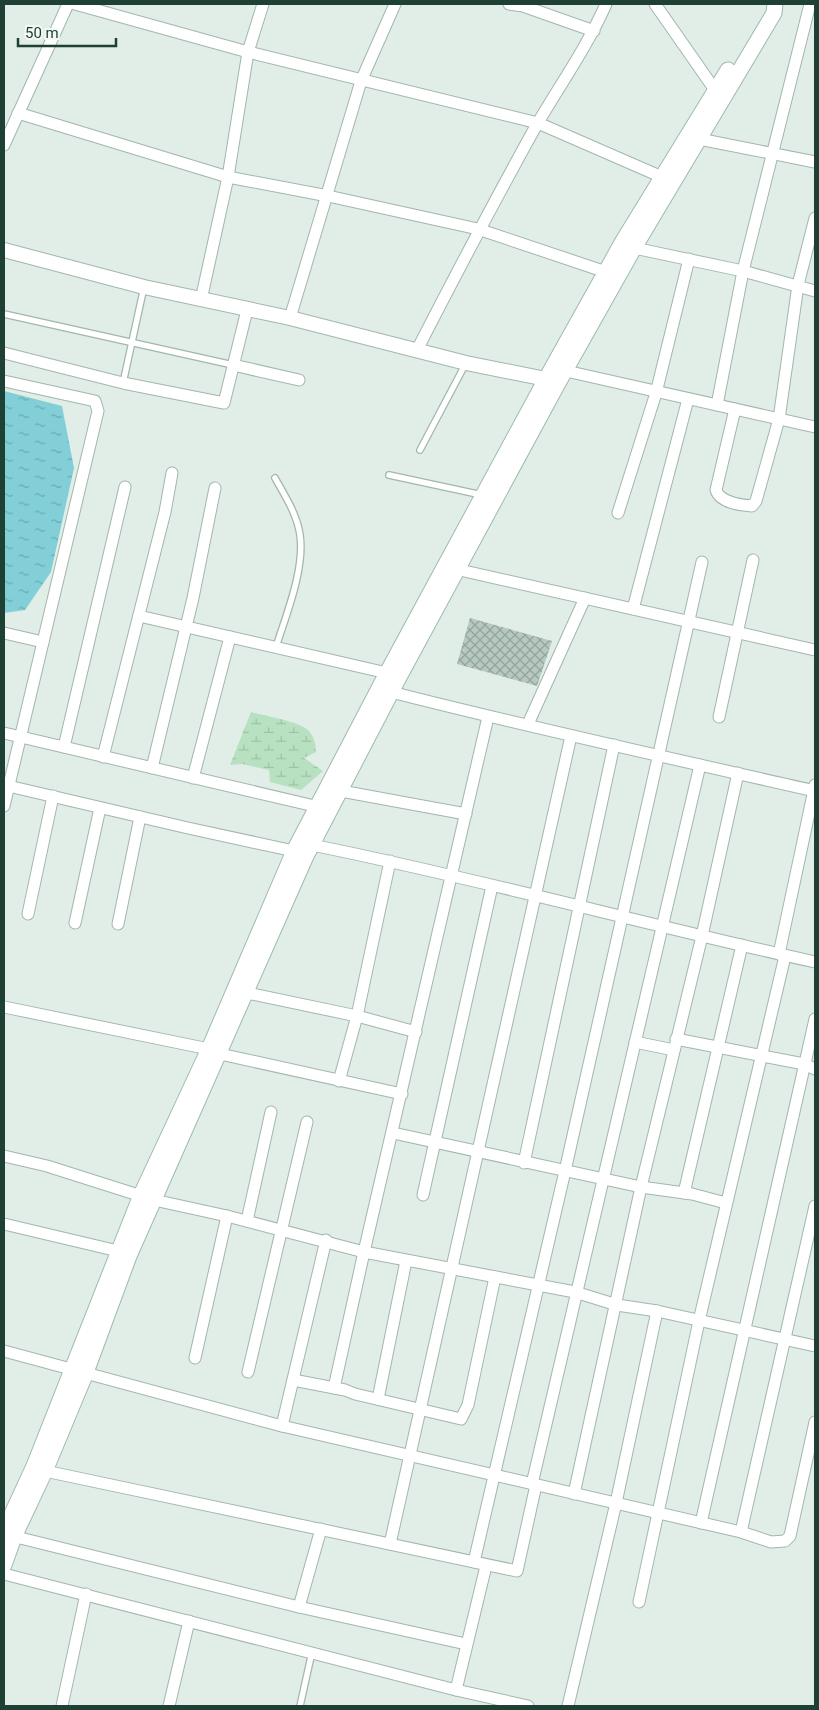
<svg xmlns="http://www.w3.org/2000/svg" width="819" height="1710" viewBox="0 0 819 1710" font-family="Roboto,sans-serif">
  <defs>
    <pattern id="wetland-marsh" width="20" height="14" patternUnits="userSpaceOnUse" patternTransform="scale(1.25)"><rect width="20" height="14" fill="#b7e1c0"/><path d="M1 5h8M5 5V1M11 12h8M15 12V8" fill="none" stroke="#9dc2a6"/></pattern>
    <pattern id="water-ripples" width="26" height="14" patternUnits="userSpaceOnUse" patternTransform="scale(1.25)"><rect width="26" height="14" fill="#82cfd8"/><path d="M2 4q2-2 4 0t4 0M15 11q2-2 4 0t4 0" fill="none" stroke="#6aa9b0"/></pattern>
    <pattern id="building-cross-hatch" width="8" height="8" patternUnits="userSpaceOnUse" patternTransform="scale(1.25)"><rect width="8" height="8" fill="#b6c8c0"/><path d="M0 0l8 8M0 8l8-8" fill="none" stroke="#93a49d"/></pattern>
  </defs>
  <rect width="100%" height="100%" fill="#e1ede7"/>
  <path fill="url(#wetland-marsh)" d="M251,712C264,716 295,721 305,728C313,733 316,743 316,752L304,758L323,771L301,790L270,782L269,770L242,764L230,765Z"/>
  <polygon fill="url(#water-ripples)" points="4,391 62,406 74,468 51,572 25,610 4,613"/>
  <polygon fill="url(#building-cross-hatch)" points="470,618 552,641 537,686 457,664"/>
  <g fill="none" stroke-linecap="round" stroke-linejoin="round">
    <g stroke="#a3b6ae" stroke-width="8">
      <g id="service">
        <polyline points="4,314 233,365"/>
        <polyline points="123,383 144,287"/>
        <polyline points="420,450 466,363"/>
        <polyline points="389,475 482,495"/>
        <path d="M275,478C285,496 297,514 300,535C305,569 286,615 276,647"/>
        <polyline points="300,1706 312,1652"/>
      </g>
    </g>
    <g stroke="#a3b6ae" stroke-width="13">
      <g id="minor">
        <polyline points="75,4 248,52 538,123 662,177"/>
        <polyline points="509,4 523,6 594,31"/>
        <polyline points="655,4 715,90"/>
        <polyline points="18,113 228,177 328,196 478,229 612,274"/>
        <polyline points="699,139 815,162"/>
        <polyline points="4,145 68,4"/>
        <polyline points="634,248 743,271 815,291"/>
        <polyline points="201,300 228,177 248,52 263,4"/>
        <polyline points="290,318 361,81 395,4"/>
        <path d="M417,350C456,274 495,200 536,126C560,85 587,47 606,4"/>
        <polyline points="4,353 123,383 224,403 247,310"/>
        <polyline points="233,365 299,380"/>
        <polyline points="566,371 815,427"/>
        <polyline points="4,381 95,401 98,411 4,806"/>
        <polyline points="717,405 743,271 810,4"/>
        <path d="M735,409L716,490C720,503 741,505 752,506L756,501L779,419L798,285L815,218"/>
        <polyline points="618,513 656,393 689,259"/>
        <polyline points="451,568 815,650"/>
        <polyline points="633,609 688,399"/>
        <polyline points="139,616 387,673"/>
        <polyline points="4,633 43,642"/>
        <path d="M391,692C532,728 674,759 815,791"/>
        <polyline points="719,717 753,560"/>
        <polyline points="528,724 585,598"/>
        <polyline points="4,733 323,808"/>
        <polyline points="64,747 125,487"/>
        <polyline points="103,757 165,512 172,473"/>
        <polyline points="152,768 193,598 215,488"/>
        <polyline points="193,778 230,637"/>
        <polyline points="4,785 188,828 294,851"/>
        <polyline points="341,791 466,814"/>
        <path d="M312,845C481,879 647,925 815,962"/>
        <polyline points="28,914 53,796"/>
        <polyline points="75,923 100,808"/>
        <polyline points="118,924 140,817"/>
        <polyline points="779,954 815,785"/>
        <polyline points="247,993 357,1016 416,1032"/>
        <polyline points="4,1007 209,1049"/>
        <polyline points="676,1039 804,1064 815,1069"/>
        <polyline points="635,1042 674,1050"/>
        <polyline points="220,1054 402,1094"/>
        <polyline points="339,1081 357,1016 390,861"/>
        <polyline points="393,1133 641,1187 702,936 738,773"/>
        <polyline points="4,1156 47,1166 154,1200 227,1216 364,1252 575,1292 617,1305 657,1311 815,1346"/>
        <polyline points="524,1163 614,745"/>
        <polyline points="684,1193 742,945"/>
        <polyline points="423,1195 492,886"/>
        <polyline points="247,1221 271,1112"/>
        <polyline points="4,1224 118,1251"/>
        <polyline points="4,1351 282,1426 741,1532 771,1542 785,1541 790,1536 815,1422"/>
        <polyline points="195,1358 227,1216"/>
        <polyline points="248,1372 307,1122"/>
        <polyline points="293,1380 345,1390 355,1394 461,1419 468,1405 495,1277"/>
        <polyline points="334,1388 364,1252 488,717"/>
        <polyline points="378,1399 406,1261"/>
        <polyline points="282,1426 326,1240"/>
        <polyline points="45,1471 517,1571 536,1485"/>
        <polyline points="532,1484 700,765"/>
        <polyline points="574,1494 641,1187 692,1194 726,1203"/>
        <polyline points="701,1523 815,1019"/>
        <polyline points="741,1532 815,1206"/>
        <polyline points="8,1535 299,1607 466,1644"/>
        <polyline points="390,1544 571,736"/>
        <polyline points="474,1562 565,1171 702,562"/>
        <polyline points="4,1574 456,1690 528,1706"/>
        <polyline points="639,1602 699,1321 785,956"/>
        <polyline points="299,1607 321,1529"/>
        <polyline points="456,1690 486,1566"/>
        <polyline points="62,1706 86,1594"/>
        <polyline points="169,1706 189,1621"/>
        <polyline points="568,1706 616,1503 657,1311"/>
      </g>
    </g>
    <g stroke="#a3b6ae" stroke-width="16">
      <polyline id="tertiary" points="4,250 144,287 290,318 466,363 546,379"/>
    </g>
    <g stroke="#9ebaaf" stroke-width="17">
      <g id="secondary">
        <polyline points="4,1531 34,1466 141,1195 209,1049 294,851 387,673 546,379 623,241 728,70"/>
        <polyline points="4,1565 14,1537 45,1471 85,1375 129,1256 306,856 398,679 557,385 634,248 774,13 775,4"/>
      </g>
    </g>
    <use href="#service" stroke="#fff" stroke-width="5.5"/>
    <use href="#minor" stroke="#fff" stroke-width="11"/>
    <use href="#tertiary" stroke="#fff" stroke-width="14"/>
    <use href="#secondary" stroke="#fff" stroke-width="15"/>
  </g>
  <rect width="819" height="1710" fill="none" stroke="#1f4035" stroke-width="10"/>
  <path d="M18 38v8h98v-8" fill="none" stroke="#1f4035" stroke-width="2.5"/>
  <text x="25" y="38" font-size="15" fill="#1f4035" stroke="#f2f9f5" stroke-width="4" paint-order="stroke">50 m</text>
</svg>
